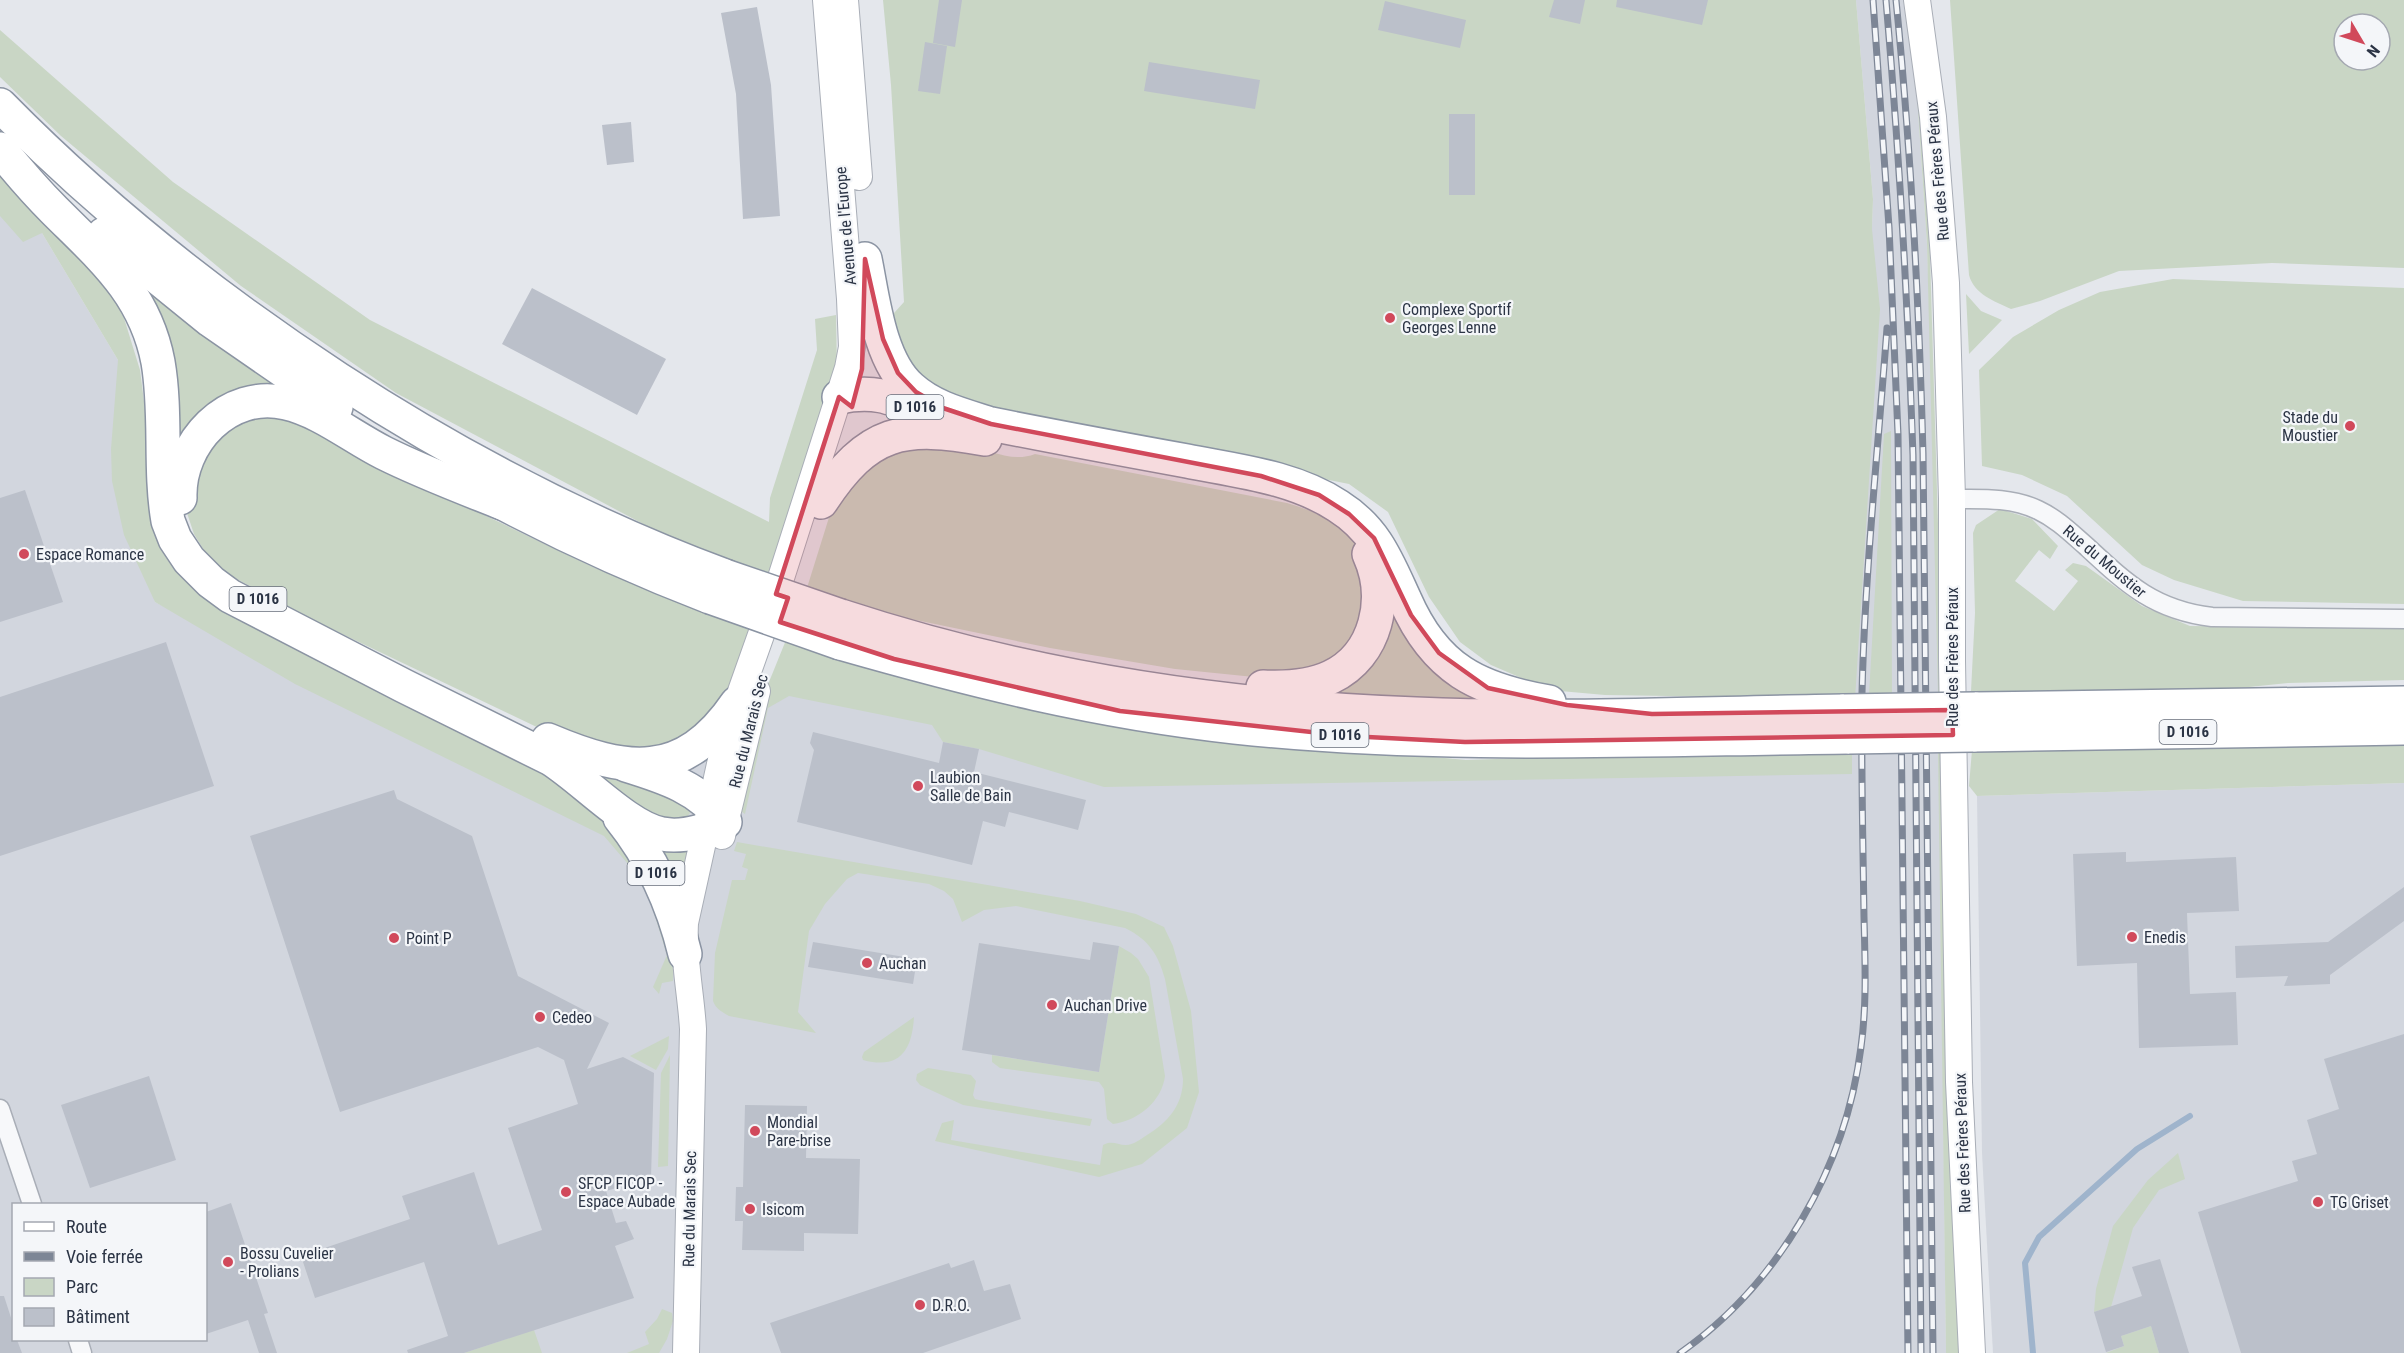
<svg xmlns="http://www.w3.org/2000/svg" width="2404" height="1353" viewBox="0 0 2404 1353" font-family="'Roboto Condensed',sans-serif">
  <rect width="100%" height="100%" fill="#e4e7ec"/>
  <g fill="#d2d6de" fill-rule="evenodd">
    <path d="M1856,0H1903L1916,82L1927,244L1937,554L1946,1353H0V189L42,233L118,360L155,602L363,710L594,745L792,671L1114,760L1852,774L1850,639L1868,342L1873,199ZM14,1204H206V1340H14Z"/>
    <polygon points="2404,783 2404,1353 1993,1353 1982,1153 1977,796"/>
  </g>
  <g fill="#c9d6c5" fill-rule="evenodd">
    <polygon points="883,0 1856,0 1873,199 1872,229 1880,309 1855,699 1605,695 1549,690 1491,665 1460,642 1429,597 1388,512 1349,484 987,412 921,388 885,323 904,302 891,85"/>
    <path d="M1950,0H2404V268L2272,263L2119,271L2040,301L2011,309C1994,301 1974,294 1969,275ZM2344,24H2380V60H2344Z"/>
    <polygon points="0,30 173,182 370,320 769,522 770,498 817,350 815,319 836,315 837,370 773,579 681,544 396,393 241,286 61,136 0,77"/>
    <polygon points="1916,82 1928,188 1943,692 1938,694 1927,244"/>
    <polygon points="0,169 85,254 106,280 124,318 140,370 159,519 178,563 212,597 306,648 538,764 580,790 606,810 635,849 665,909 674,957 673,981 662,983 659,994 653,987 667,955 641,871 628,864 604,836 295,684 155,602 124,535 112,481 111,449 118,360 42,233 23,242 0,216"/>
    <polygon points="2173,279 2404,288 2404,604 2243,601 2174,580 2142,565 2067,496 2022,475 1982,466 1979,370 2013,337 2059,310 2100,292"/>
    <polygon points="146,284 286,391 177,455"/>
    <polygon points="1966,294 1981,311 2002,320 1969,354"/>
    <polygon points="249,411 312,420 480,513 595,568 760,623 715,718 650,755 566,741 317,622 231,576 208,557 194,534 185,507 190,466"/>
    <polygon points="1891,431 1892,696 1869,695 1884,434"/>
    <path d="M964,442C987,450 1012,463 1035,454L1287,503C1311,510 1350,525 1359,550C1365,568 1368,587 1372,605L1340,663L1254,677L1175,669L1050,648L858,608L806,591L831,511L875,454Z"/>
    <polygon points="2000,509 2032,519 2058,546 2050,559 2039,550 2015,581 2054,611 2078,581 2065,570 2073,563 2086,566 2142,606 2190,626 2404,629 2404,680 2288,683 2210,691 1974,697 1971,691 1975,613 1973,533 1976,525"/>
    <polygon points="1388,604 1491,701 1320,694"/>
    <polygon points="786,640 971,695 1120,728 1466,760 1852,747 1852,774 1104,787 979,749 943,742 932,725 789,696 768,708 745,814 735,807 754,719"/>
    <polygon points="2404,745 2404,783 1977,796 1969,786 1972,750"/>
    <polygon points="1938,751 1943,751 1964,1353 1946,1353"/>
    <polygon points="598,774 648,785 693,809 684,821 651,822"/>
    <polygon points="648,841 693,850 682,906"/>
    <path d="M737,842L1080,901L1136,914L1164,927L1173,946L1191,1011L1199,1092L1187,1128L1142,1164L1099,1177L935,1141L942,1123L954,1120L951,1140L1100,1165L1103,1145C1112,1140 1117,1145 1126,1145C1133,1145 1141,1139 1147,1135C1168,1122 1183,1105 1183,1079L1165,979C1158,954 1149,940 1125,928L1016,906L984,910L962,922L953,899L944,891L929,884L858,873L847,879L825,904L809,931L798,1012L816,1033L729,1016C722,1012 716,1009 713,1001L715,953L732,880H745L748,869L742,867L746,854L734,851Z"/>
    <path d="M1119,946L1131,953L1138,959L1149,977L1165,1076C1162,1101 1138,1121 1113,1124L1107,1119L1104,1089L1099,1082L1000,1068L992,1062V1055L1099,1072Z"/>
    <path d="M914,1017C912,1050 900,1070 863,1060L862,1057L864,1052Z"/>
    <polygon points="669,1036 668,1049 656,1070 630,1056"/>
    <polygon points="670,1055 668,1166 658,1167 661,1073"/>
    <polygon points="928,1068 971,1075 976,1081 973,1095 975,1099 979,1100 1092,1119 1090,1126 963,1105 920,1085 916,1080 917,1074"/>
    <polygon points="2178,1153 2185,1179 2159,1190 2133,1228 2111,1307 2094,1312 2096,1289 2113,1226 2148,1180"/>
    <polygon points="662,1309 672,1313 673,1321 667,1339 659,1353 627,1353 649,1344 645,1332 657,1319"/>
    <polygon points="2151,1326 2159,1353 2106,1353 2124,1346 2121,1336"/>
    <polygon points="534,1330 542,1353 464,1353 527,1332"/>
  </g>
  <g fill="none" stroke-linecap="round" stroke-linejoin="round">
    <polyline stroke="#9fb4cc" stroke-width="6" points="2033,1353 2025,1263 2039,1237 2137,1149 2190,1116"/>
  </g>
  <g fill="#bbc0ca">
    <polygon points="939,0 962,0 955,47 933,43"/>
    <polygon points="1554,0 1585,0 1580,24 1549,17"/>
    <polygon points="1617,0 1708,0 1702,25 1616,7"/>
    <polygon points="1385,1 1466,20 1460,48 1378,30"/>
    <polygon points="757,7 771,85 780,216 743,219 736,94 721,13"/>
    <polygon points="925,42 947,46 940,94 918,91"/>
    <polygon points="1149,62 1260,80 1255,109 1144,91"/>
    <rect x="1449" y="114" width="26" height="81"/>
    <polygon points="631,122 634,162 607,165 602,125"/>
    <polygon points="532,288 666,359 637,415 502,344"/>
    <polygon points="25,490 63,602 0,622 0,498"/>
    <polygon points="166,642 214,786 0,856 0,697"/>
    <polygon points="813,732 939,763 943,742 979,749 974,772 1086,800 1078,830 1009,812 1005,827 983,821 972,865 797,822 814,750 810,743"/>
    <polygon points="394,790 397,799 472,836 518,976 609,1023 587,1069 623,1057 654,1073 651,1178 606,1191 616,1223 626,1221 634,1239 615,1246 634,1298 464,1353 408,1353 407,1350 448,1336 424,1262 315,1298 301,1256 410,1219 402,1196 474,1172 498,1245 542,1230 508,1128 578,1104 564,1060 538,1047 340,1112 250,836"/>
    <polygon points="2126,852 2126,862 2236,857 2239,911 2187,913 2190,994 2236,992 2238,1045 2139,1048 2137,963 2077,966 2073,854"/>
    <polygon points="2404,887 2404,921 2330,975 2330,984 2284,986 2288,976 2236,978 2235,946 2328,942"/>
    <polygon points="813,942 917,959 913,984 808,967"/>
    <polygon points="1093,942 1119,946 1099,1072 962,1050 979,943 1090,960"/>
    <polygon points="2404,1034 2404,1353 2241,1353 2198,1212 2298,1181 2292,1161 2317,1154 2307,1120 2339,1109 2324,1059"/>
    <polygon points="149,1076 176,1160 90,1188 61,1105"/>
    <polygon points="745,1105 807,1106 806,1158 860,1159 858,1234 804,1233 804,1251 742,1250 743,1221 735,1221 736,1187 743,1187"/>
    <polygon points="231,1203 268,1313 264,1314 277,1353 259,1353 248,1320 206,1334 206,1212"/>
    <polygon points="2160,1259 2189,1353 2159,1353 2151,1326 2121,1336 2124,1346 2106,1352 2094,1312 2142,1296 2132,1267"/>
    <polygon points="974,1260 984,1291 1010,1284 1021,1319 923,1353 781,1353 770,1323 949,1263 951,1268"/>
    <polygon points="0,1296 4,1296 14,1327 14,1340 17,1340 22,1353 0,1353"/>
  </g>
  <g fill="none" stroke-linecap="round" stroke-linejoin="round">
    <g stroke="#a9aeb7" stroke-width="21">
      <g id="street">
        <path d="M1952,499C1981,499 2011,497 2038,510C2057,519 2071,533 2086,546C2127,584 2154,610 2212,617L2404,619"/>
        <polyline points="0,1109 32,1204"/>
        <polyline points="78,1340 82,1353"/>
      </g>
    </g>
    <g stroke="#a9aeb7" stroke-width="28">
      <g id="secondary">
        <polyline points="845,0 859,177"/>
        <polyline points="1917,0 1933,117 1946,283 1952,499 1952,661 1959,1082 1972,1353"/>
        <polyline points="722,836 757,691"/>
        <path d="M686,1353L693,1029C691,994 683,958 685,923L728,728L779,584L848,368L852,347L850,299L826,0"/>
      </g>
    </g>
    <g stroke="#8b94a3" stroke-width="36">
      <g id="highway">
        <path d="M0,105C196,304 463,479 725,576"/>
        <path d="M0,149C17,170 35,191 54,210C101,257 145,293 158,362C167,414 159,469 168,521L175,539L189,560L211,582L230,596L404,686L551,759C583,779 628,828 662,834C682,838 707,830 725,822C700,788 665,777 626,765"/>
        <polyline points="104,234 210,320 336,407"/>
        <path d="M865,259C873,298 879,360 911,388C933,408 963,415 991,424C1056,437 1121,449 1187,461C1238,471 1294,477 1338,506C1376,530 1387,561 1405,600C1435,669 1478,690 1549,702"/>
        <path d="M839,397C878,389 894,399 929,413"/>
        <path d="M482,492C556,532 632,567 710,597"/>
        <path d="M180,498C178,443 228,389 286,403C321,411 352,437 384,453C422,472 462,487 502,503"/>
        <path d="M821,502C868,430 903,424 985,439"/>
        <path d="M841,616C1027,677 1221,707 1416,714C1559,720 1702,713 1844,711"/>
        <path d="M840,643C973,681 1097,712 1235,727C1439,749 1644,739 1849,737"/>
        <path d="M1263,687C1285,688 1310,687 1331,677C1377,655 1389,598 1369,554"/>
        <polyline points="1975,709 2404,703"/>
        <polyline points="1973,735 2404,728"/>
        <path d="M548,740C626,773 683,782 737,703"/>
        <path d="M620,818C653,859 673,904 685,954"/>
      </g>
    </g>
    <use href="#street" stroke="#f7f8fa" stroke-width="18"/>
    <use href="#secondary" stroke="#fff" stroke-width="26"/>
    <use href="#highway" stroke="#fff" stroke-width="33"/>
    <g stroke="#7d8696" stroke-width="7">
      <g id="rail">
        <polyline points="1873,0 1889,227 1898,434 1908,1353"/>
        <path d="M1886,0C1899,152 1908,303 1913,455L1921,1353"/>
        <path d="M1896,0C1911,151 1919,302 1923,453L1933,1353"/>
        <path d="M1680,1353C1779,1284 1846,1167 1861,1047C1867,1004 1865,960 1864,917C1863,842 1861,767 1862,693C1865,571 1878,449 1887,328"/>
      </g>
    </g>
    <use href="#rail" stroke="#f4f6f9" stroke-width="4.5" stroke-dasharray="14" stroke-linecap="butt"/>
    <g stroke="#8b94a3" stroke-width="36" stroke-linecap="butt">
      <g id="highway-bridge">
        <polyline points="725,576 841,616"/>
        <polyline points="710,597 840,643"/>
        <polyline points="1844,711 1975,709"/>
        <polyline points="1849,737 1973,735"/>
      </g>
    </g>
    <use href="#highway-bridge" stroke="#fff" stroke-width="33"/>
  </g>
  <path fill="#d1495b" fill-opacity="0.2" stroke="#d1495b" stroke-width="4.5" stroke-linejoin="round" d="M865,259L883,339L898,373L916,392L943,408L991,424L1261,476L1319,495L1349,514L1374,538L1411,615L1439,653L1488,688L1567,705L1652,714L1952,710L1953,735L1465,742L1348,736L1120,711L894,659L780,622L788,598L776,594L839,397L852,407L862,369Z"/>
  <g fill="#d1495b" stroke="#f4f6f9" stroke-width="2">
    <circle cx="1390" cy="318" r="6"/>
    <circle cx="2350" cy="426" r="6"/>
    <circle cx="24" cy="554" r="6"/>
    <circle cx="918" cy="786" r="6"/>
    <circle cx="2132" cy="937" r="6"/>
    <circle cx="394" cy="938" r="6"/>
    <circle cx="867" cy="963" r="6"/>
    <circle cx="1052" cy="1005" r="6"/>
    <circle cx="540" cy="1017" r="6"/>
    <circle cx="755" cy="1131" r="6"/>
    <circle cx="566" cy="1192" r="6"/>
    <circle cx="2318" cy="1202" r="6"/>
    <circle cx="750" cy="1209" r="6"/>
    <circle cx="228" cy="1262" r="6"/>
    <circle cx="920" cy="1305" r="6"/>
  </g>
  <g text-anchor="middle" stroke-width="4.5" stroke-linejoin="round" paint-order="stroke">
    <g fill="#f4f6f9" stroke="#676e7b" stroke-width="1.5">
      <rect x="886.5" y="395" width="57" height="24" rx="4.5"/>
      <rect x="229.5" y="587" width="57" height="24" rx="4.5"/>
      <rect x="2159.5" y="720" width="57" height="24" rx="4.5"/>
      <rect x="1311.5" y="723" width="57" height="24" rx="4.5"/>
      <rect x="627.5" y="861" width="57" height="24" rx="4.5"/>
    </g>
    <g font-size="15" font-weight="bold" fill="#2b3445">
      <text x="915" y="412">D 1016</text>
      <text x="258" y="604">D 1016</text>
      <text x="2188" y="737">D 1016</text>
      <text x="1340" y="740">D 1016</text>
      <text x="656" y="878">D 1016</text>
    </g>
    <g font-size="16" fill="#2b3445" stroke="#f4f6f9">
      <text transform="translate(1937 171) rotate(-95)" y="6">Rue des Frères Péraux</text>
      <text transform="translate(845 226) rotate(-95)" y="6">Avenue de l'Europe</text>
      <text transform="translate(2105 561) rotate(40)" y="6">Rue du Moustier</text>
      <text transform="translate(1952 657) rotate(-90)" y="6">Rue des Frères Péraux</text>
      <text transform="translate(748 731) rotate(-76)" y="6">Rue du Marais Sec</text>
      <text transform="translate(1962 1143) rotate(-92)" y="6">Rue des Frères Péraux</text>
      <text transform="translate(689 1209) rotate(-89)" y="6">Rue du Marais Sec</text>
    </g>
    <g font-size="16" fill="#2b3445" stroke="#f4f6f9" text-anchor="start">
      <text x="1402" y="315">Complexe Sportif<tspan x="1402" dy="18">Georges Lenne</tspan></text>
      <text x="2338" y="423" text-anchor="end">Stade du<tspan x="2338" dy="18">Moustier</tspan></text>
      <text x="36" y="560">Espace Romance</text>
      <text x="930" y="783">Laubion<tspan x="930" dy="18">Salle de Bain</tspan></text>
      <text x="2144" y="943">Enedis</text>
      <text x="406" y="944">Point P</text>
      <text x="879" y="969">Auchan</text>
      <text x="1064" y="1011">Auchan Drive</text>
      <text x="552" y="1023">Cedeo</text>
      <text x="767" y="1128">Mondial<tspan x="767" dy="18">Pare-brise</tspan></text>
      <text x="578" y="1189">SFCP FICOP -<tspan x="578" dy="18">Espace Aubade</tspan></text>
      <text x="2330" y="1208">TG Griset</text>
      <text x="762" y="1215">Isicom</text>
      <text x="240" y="1259">Bossu Cuvelier<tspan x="240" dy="18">- Prolians</tspan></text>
      <text x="932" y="1311">D.R.O.</text>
    </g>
  </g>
  <rect x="12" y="1203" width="195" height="138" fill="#f4f6f9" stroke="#a4a8b1" stroke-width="1.5"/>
  <rect x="24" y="1222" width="30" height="9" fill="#ffffff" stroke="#a4a8b1" stroke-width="1.5"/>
  <text x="66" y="1233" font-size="18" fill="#2b3445">Route</text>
  <rect x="24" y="1252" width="30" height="9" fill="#7d8696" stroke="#a4a8b1" stroke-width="1.5"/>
  <text x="66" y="1263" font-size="18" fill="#2b3445">Voie ferrée</text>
  <rect x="24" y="1278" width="30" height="18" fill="#c9d6c5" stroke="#a4a8b1" stroke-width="1.5"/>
  <text x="66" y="1293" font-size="18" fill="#2b3445">Parc</text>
  <rect x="24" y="1308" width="30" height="18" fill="#bbc0ca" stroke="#a4a8b1" stroke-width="1.5"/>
  <text x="66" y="1323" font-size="18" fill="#2b3445">Bâtiment</text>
  <g transform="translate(2362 42) rotate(129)"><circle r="28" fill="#f4f6f9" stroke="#a4a8b1" stroke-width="1.5"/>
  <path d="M0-4.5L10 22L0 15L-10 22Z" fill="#d1495b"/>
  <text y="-9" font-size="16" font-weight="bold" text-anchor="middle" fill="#2b3445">N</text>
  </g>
</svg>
